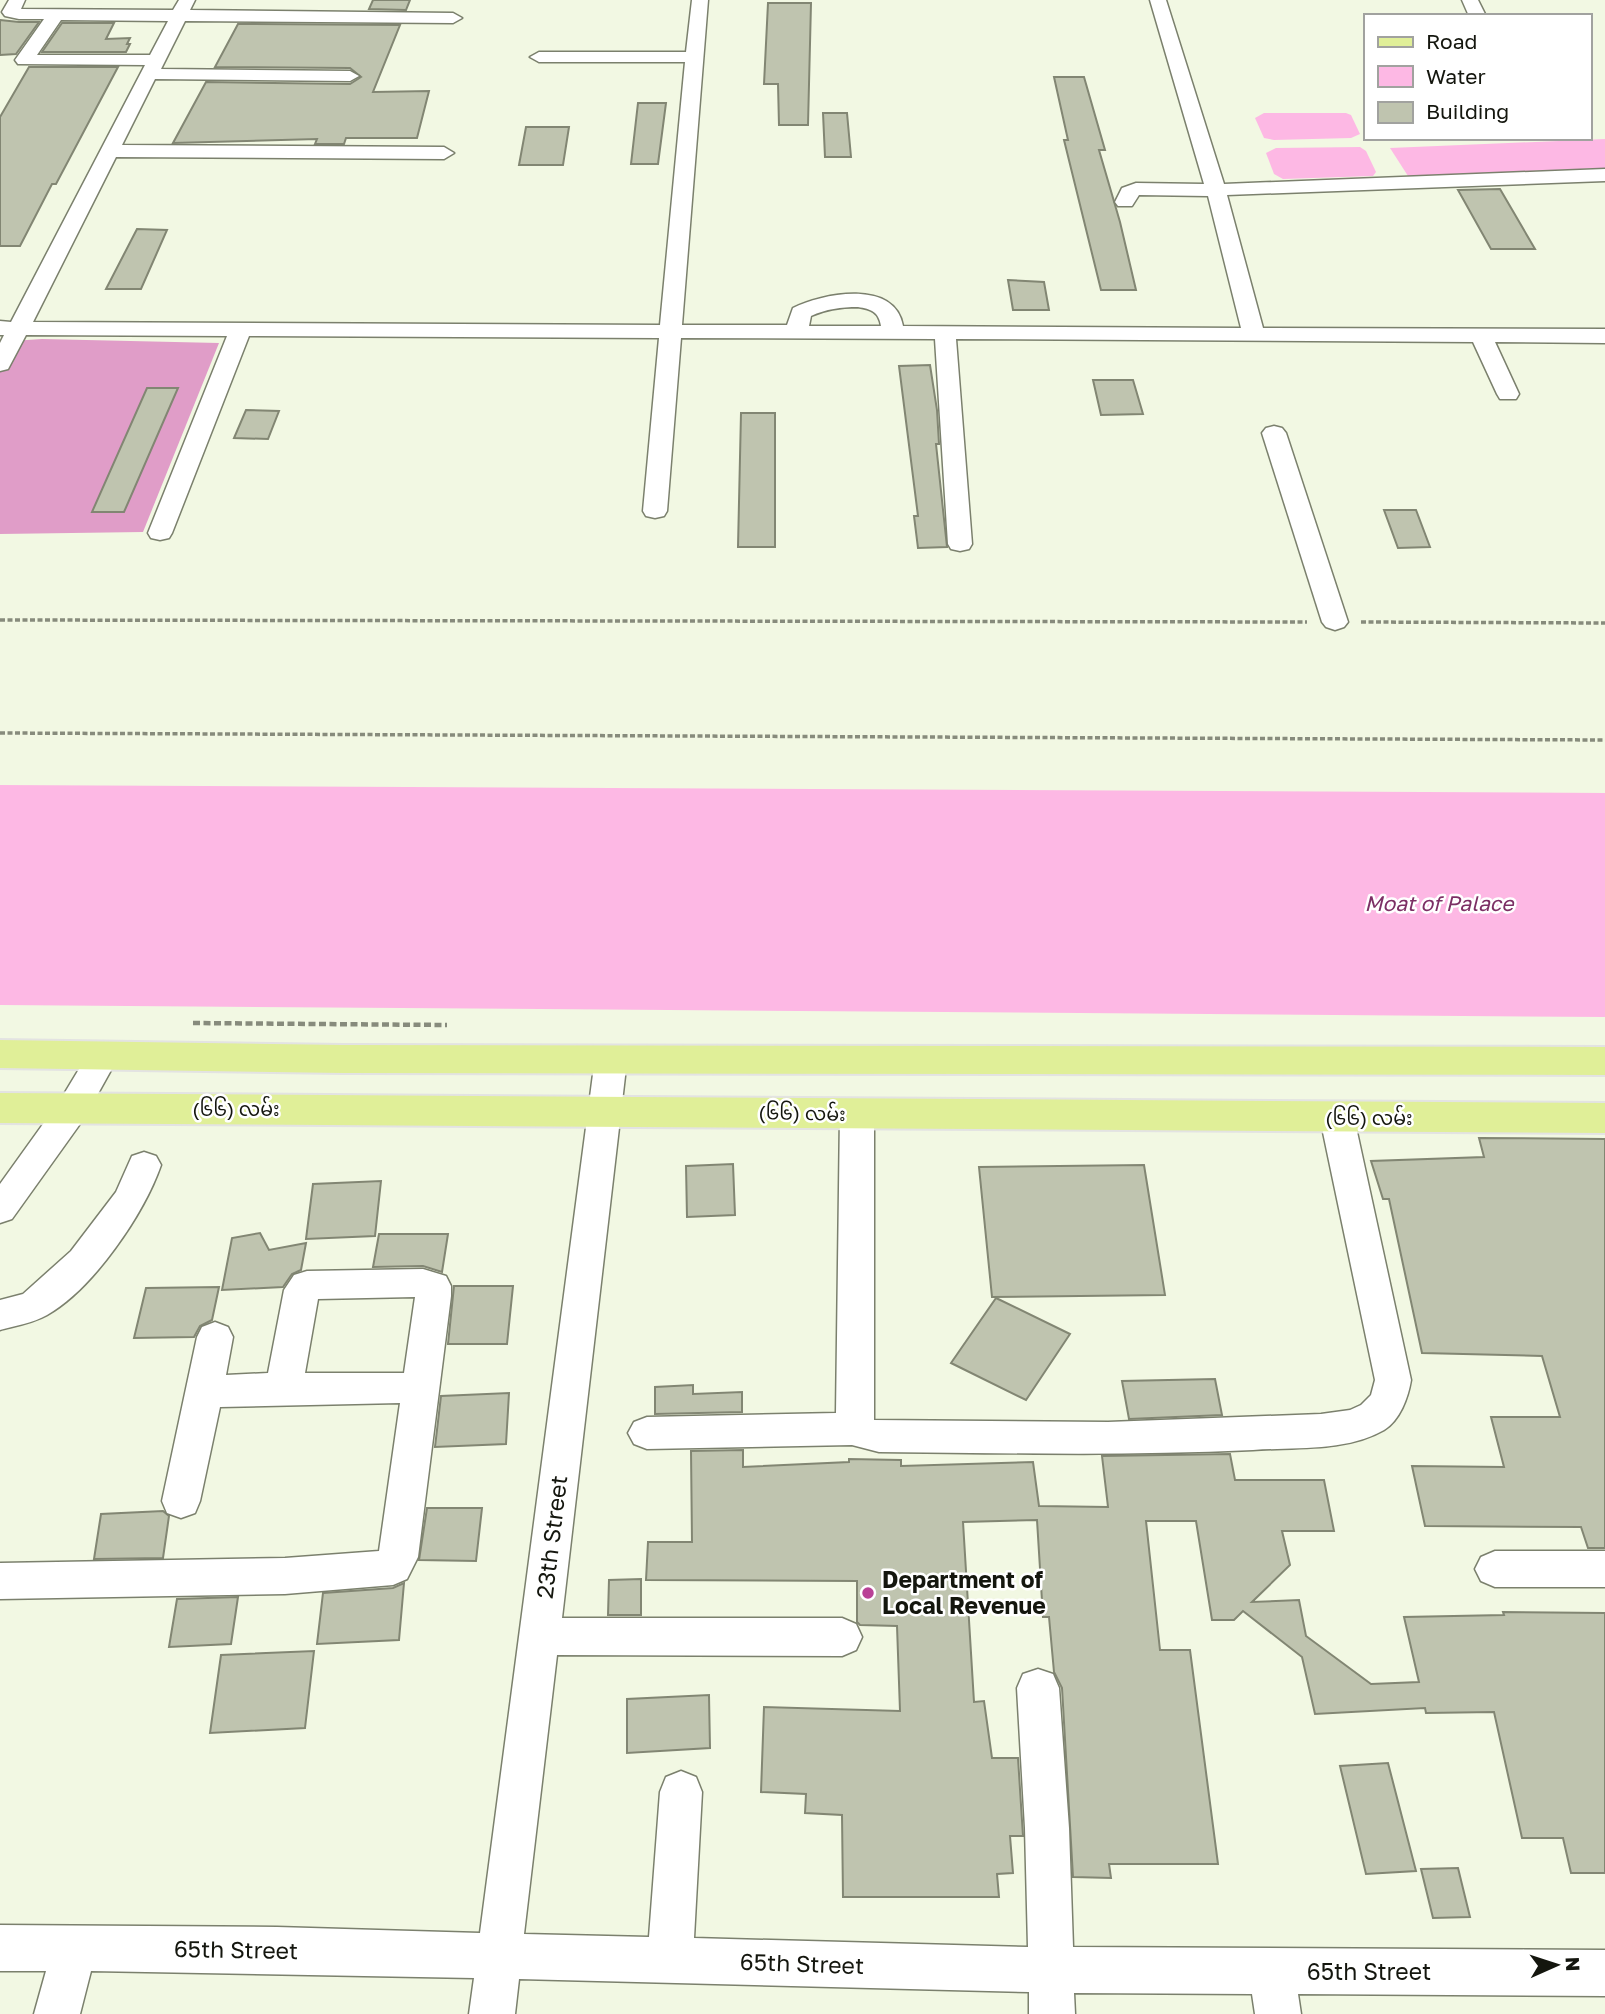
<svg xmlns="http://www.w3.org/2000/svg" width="1605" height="2014" viewBox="0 0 1605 2014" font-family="'Golos Text','Noto Sans Myanmar',sans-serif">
  <rect width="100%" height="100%" fill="#f2f8e3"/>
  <polygon fill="#e09dc8" points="42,339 219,343 143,532 0,534 0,364 12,341"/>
  <g fill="#fdb8e4">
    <polygon points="1264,113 1346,113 1351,115 1360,134 1351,138 1274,140 1264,138 1255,118"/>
    <polygon points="1605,139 1605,168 1408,176 1390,148"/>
    <polygon points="1360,147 1366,151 1376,172 1373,176 1283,179 1274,174 1266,153 1276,148"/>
    <polygon points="0,785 1605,793 1605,1017 0,1005"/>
  </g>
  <g fill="#bfc4af" stroke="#828673" stroke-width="2">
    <polygon points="373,0 410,0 406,10 369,9"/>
    <polygon points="768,3 811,3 808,125 779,125 778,84 764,84"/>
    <polygon points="0,20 19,22 39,22 16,54 0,55"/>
    <polygon points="62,23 114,23 106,39 130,38 127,44 130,44 126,52 42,52"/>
    <polygon points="238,24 400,25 373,92 429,91 417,138 346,138 344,144 315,144 317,139 173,143 206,82 350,84 361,77 350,68 215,67"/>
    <polygon points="29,67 118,67 56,184 52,184 20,246 0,246 0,117"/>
    <polygon points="1054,77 1084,77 1105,150 1099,150 1120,222 1136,290 1101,290 1064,140 1068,140"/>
    <polygon points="638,103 666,103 658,164 631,164"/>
    <polygon points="823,113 847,113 851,157 825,157"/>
    <polygon points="526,127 569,127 563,165 519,165"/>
    <polygon points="1500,189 1535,249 1491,249 1458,190"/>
    <polygon points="137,229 167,230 141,289 106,289"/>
    <polygon points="1008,280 1044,282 1049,310 1013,310"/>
    <polygon points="930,365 937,410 939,444 936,444 947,547 918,548 914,516 918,516 899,366"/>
    <polygon points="1093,380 1133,380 1143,414 1101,415"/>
    <polygon points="147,388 178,388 124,512 92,512"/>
    <polygon points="246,410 279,411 268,439 234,438"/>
    <polygon points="741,413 775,413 775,547 738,547"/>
    <polygon points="1384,510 1416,510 1430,547 1398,548"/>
    <polygon points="1479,1138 1605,1139 1605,1548 1588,1548 1581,1527 1425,1526 1412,1466 1504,1467 1491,1417 1560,1417 1542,1356 1422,1353 1389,1199 1383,1199 1371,1161 1484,1157"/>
    <polygon points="733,1164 735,1215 687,1217 686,1166"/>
    <polygon points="1144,1165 1165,1295 992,1297 979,1167"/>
    <polygon points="381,1181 375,1236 306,1239 313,1184"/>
    <polygon points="260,1233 269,1250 306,1243 301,1270 292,1274 283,1287 222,1290 232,1238"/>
    <polygon points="379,1234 448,1234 442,1272 423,1266 373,1267"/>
    <polygon points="454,1286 513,1286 507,1344 448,1344"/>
    <polygon points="219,1287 212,1320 200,1326 194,1337 134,1338 146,1288"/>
    <polygon points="996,1298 1070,1334 1026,1400 951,1363"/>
    <polygon points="1215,1379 1222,1415 1129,1419 1122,1381"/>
    <polygon points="693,1385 693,1394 742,1392 742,1412 655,1414 655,1387"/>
    <polygon points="509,1393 506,1444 435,1447 441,1396"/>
    <polygon points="743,1450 743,1467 849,1462 849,1459 901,1460 901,1466 1033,1462 1039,1506 1108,1507 1102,1456 1230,1454 1235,1480 1324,1480 1334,1531 1282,1531 1290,1565 1252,1602 1299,1600 1306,1636 1371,1684 1419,1682 1404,1617 1504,1615 1503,1612 1605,1613 1605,1873 1571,1873 1563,1838 1522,1838 1494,1712 1426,1713 1425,1708 1315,1714 1302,1657 1243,1611 1234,1620 1212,1620 1196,1521 1146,1521 1160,1650 1190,1650 1218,1864 1109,1864 1111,1878 1073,1877 1062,1688 1054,1672 1049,1617 1043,1617 1037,1520 963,1522 974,1702 984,1701 992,1758 1018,1758 1023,1836 1010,1836 1013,1873 997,1874 999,1897 843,1897 842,1815 805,1813 806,1794 761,1792 764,1707 900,1711 897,1626 860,1625 857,1622 857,1581 646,1580 648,1542 692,1542 691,1451"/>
    <polygon points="427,1508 482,1508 476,1561 419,1560"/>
    <polygon points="163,1511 169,1516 163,1558 94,1559 101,1514"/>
    <polygon points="641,1579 641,1615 608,1615 609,1580"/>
    <polygon points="404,1583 399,1640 317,1644 323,1593 393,1588"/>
    <polygon points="238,1597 231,1644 169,1647 177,1599"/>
    <polygon points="314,1651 305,1728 210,1733 221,1655"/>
    <polygon points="709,1695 710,1748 627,1753 627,1699"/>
    <polygon points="1388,1763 1416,1871 1366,1874 1340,1766"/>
    <polygon points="1458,1868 1470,1917 1433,1918 1421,1869"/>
  </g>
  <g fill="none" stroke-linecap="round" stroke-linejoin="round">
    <g stroke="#7b806d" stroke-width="3">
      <g id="minor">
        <path d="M9,0H25L21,9L173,10L179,0H195L190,10L453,13L462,18L453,23L185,21L161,69L350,71L359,76L350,81L155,79L122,145L444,147L454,153L444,159L116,157L33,322L660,325L685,62H539L530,57L539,52H686L692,0H708L682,325H787L793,308C823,293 895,279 903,326L1241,328L1208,196L1139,195L1132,206H1118L1115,202L1122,188L1136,183L1204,184L1150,0H1166L1224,184L1605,169V181L1227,195L1263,328L1605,329V343L1495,342L1519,394L1516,399H1500L1497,394L1473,342L956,339L972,544L969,549L960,551L951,549L948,544L935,339L681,338L667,511L664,516L655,518L646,516L643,511L659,338L249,336L172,533L169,538L160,540L151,538L148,533L227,336L26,335L8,369L0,371V343L4,335H0V321L11,322L145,65L18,64L15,60L44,19H19L5,16L2,12ZM61,20L168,21L150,55H37ZM858,307C871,309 879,312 881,326H809L811,316C826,309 841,307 858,307Z"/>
        <polygon points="1462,0 1478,0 1486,16 1469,16"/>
        <polygon points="1274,426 1282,428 1286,433 1348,622 1344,627 1335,630 1326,627 1322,622 1262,433 1266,428"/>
        <polygon points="104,1042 115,1046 120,1054 85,1117 12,1219 0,1223 0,1184 61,1099 93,1046"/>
        <polygon points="611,1047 622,1051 627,1059 562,1618 842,1618 856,1624 862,1637 856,1650 842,1656 557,1655 524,1934 649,1937 660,1792 666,1777 681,1771 696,1777 702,1792 694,1938 1028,1947 1025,1828 1017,1688 1023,1674 1038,1669 1053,1674 1059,1688 1069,1828 1073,1947 1605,1950 1605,1996 1298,1994 1301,2014 1255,2014 1252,1994 1074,1993 1075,2014 1029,2014 1029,1992 519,1979 515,2014 469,2014 474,1978 91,1971 80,2014 34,2014 46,1971 0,1971 0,1925 277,1927 480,1933 595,1059 600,1051"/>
        <path d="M857,1102L869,1105L874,1114V1420L1108,1422L1321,1414L1350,1410L1361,1405L1371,1395L1375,1380L1320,1118L1325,1109L1337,1106L1349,1109L1354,1118L1411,1380C1408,1398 1400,1420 1384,1430C1346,1452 1295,1447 1253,1450C1128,1456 1004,1453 879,1452L852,1445L647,1449L634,1444L628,1433L634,1422L647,1417L836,1413L840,1114L845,1105Z"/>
        <path d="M144,1152L156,1156L161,1165C144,1214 93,1289 47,1315C33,1323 15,1326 0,1330V1300L23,1294L71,1251L116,1192L132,1156Z"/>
        <path d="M423,1269L446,1276L451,1286V1296L418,1557L407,1579L393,1585L285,1594L0,1599V1563L285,1558L379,1551L400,1403L220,1407L200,1501L195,1513L181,1518L167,1513L162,1501L197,1337L202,1327L215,1322L228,1327L233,1337L226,1375L268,1373L284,1290L294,1275L307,1271ZM415,1297L404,1373H305L318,1299Z"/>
        <polygon points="1495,1551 1605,1551 1605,1587 1495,1587 1481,1581 1475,1569 1481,1557"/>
      </g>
    </g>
    <g stroke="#e3e3e2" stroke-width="4">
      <g id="major">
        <polygon points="0,1040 343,1045 1605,1047 1605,1075 343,1073 0,1068"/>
        <polygon points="0,1093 1605,1103 1605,1133 0,1123"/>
      </g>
    </g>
    <g stroke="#878b7c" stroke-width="3.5" stroke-dasharray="5 2.5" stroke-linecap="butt">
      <polyline points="0,620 1307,622"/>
      <polyline points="1361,622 1605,623"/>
      <polyline points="0,733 1605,740"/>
    </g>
    <polyline stroke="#878b7c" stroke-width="4.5" stroke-dasharray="7 3.5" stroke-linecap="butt" points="193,1023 447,1025"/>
    <use href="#minor" fill="#fff" fill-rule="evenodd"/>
    <use href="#major" fill="#e0ef98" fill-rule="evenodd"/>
  </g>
  <circle fill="#b94196" stroke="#fff" stroke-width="2.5" cx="868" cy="1593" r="7"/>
  <g text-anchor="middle" stroke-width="5" stroke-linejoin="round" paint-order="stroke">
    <g font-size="19" fill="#14160e" stroke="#fff">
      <text x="236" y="1116">(၆၆) လမ်း</text>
      <text transform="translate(802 1113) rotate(1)" y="7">(၆၆) လမ်း</text>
      <text x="1369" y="1125">(၆၆) လမ်း</text>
    </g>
    <g font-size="21" font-style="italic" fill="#7c2f65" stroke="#fff">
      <text x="1439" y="911">Moat of Palace</text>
    </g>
    <g font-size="23" fill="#14160e" stroke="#fff">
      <text transform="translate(552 1537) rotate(-83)" y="8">23th Street</text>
      <text transform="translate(236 1950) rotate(1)" y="8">65th Street</text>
      <text transform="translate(802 1964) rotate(2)" y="8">65th Street</text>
      <text x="1369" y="1980">65th Street</text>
    </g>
    <g font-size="23" font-weight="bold" fill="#14160e" stroke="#fff" text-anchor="start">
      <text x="882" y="1588">Department of<tspan x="882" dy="26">Local Revenue</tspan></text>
    </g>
  </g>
  <rect x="1364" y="14" width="228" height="126" fill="#ffffff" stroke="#a1a29f" stroke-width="2"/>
  <rect x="1378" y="37" width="35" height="10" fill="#e0ef98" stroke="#a1a29f" stroke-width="2"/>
  <text x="1426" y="49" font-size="21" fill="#14160e">Road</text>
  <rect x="1378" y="66" width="35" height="21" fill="#fdb8e4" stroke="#a1a29f" stroke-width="2"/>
  <text x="1426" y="84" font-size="21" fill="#14160e">Water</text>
  <rect x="1378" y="102" width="35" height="21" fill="#bfc4af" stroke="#a1a29f" stroke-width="2"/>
  <text x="1426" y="119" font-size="21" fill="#14160e">Building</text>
  <g transform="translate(1556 1965) rotate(87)" stroke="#ffffff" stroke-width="5" paint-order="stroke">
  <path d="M0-5L12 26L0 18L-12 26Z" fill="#14160e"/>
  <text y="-10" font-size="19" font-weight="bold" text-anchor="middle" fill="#14160e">N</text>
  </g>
</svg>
